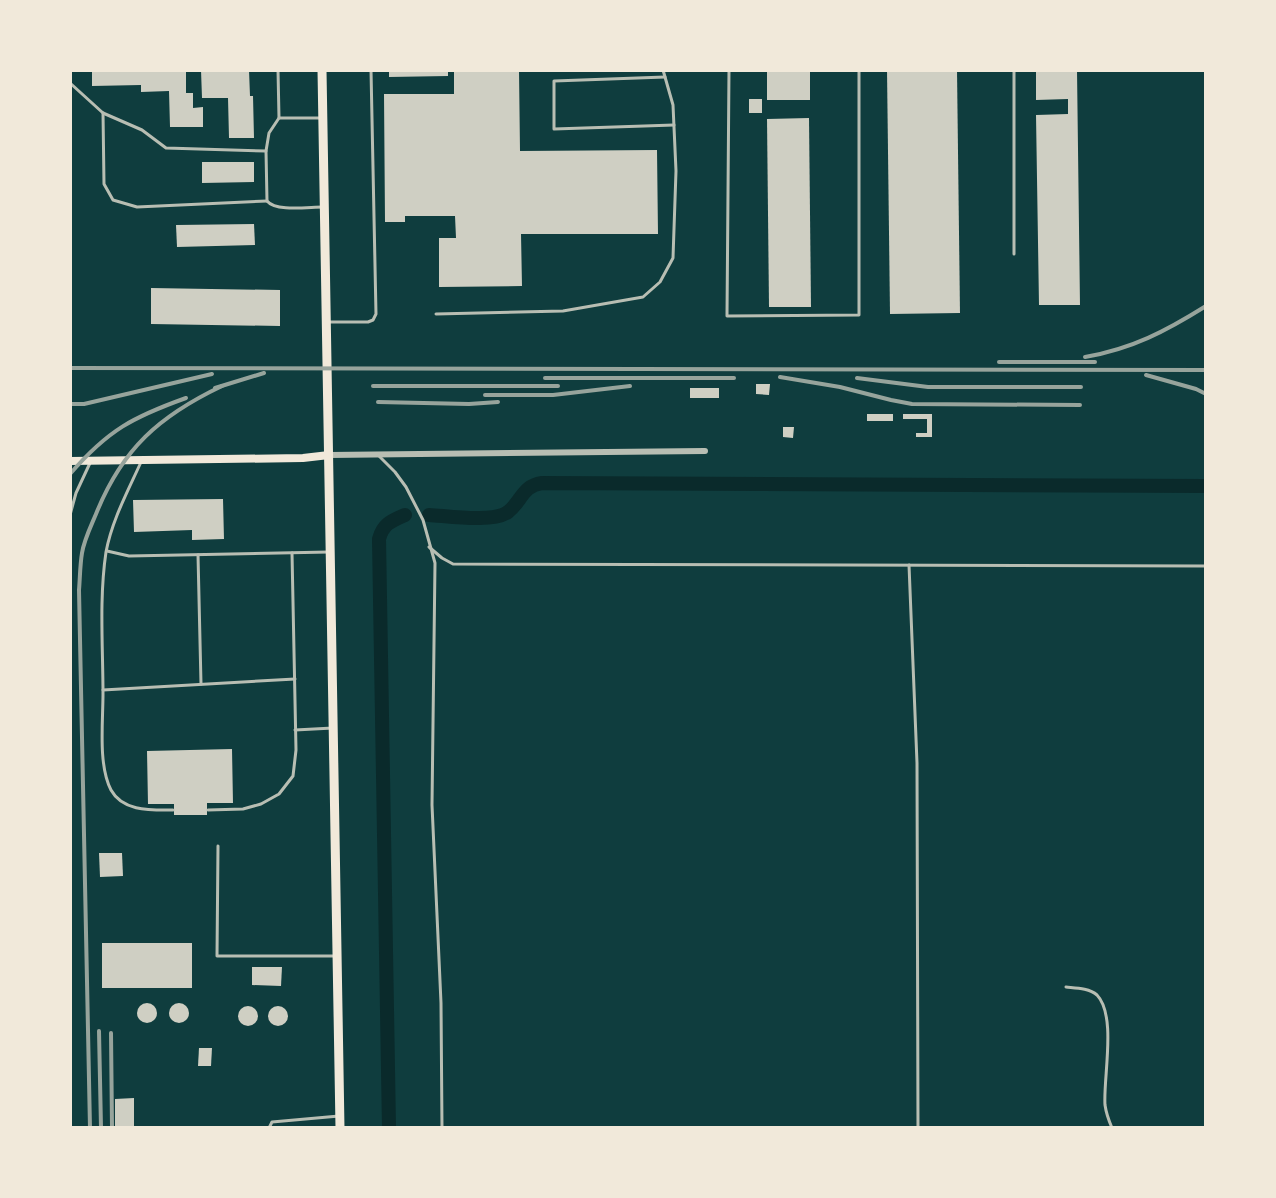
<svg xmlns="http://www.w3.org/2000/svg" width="1276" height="1198" viewBox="0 0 1276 1198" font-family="'Sofia Sans Condensed',sans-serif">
  <rect width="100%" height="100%" fill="#0f3d3e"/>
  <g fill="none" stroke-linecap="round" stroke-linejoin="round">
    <g stroke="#0a2a2b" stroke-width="14">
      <path d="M429,515C448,516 493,523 508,512C522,501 522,486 542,483L1206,486"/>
      <path d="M389,1128L379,539C383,524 391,521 405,515"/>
    </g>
  </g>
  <g fill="#cfcfc3">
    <polygon points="92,70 186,70 186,93 193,93 193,108 203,107 203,127 170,127 169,91 141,92 141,85 92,86"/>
    <polygon points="201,70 249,70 250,96 253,96 254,138 229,138 228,98 202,98"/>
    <polygon points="389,70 448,70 448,76 389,77"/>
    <polygon points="454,70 519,70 520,151 657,150 658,234 521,234 522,286 439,287 439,238 456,238 455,216 405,216 405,222 385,222 384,94 454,94"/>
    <rect x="767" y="70" width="43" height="30"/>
    <polygon points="887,70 957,70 960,313 890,314"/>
    <polygon points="1036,70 1077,70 1080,305 1039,305 1036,115 1068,114 1068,99 1036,100"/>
    <rect x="749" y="99" width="13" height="14"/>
    <polygon points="809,118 811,307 769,307 767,119"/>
    <polygon points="202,162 254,162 254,182 202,183"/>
    <polygon points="254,224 255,245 177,247 176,225"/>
    <polygon points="151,288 280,290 280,326 151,324"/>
    <polygon points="756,384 770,384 769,395 756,394"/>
    <rect x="690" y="388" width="29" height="10"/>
    <rect x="867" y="414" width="26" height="7"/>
    <polygon points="903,414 932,414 932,437 916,437 916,433 927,433 927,419 903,419"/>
    <polygon points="783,427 794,427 793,438 783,437"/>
    <polygon points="223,499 224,539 192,540 192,530 134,532 133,500"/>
    <polygon points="232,749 233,803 207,803 207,815 174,815 174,804 148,804 147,751"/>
    <polygon points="99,853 122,853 123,876 100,877"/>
    <rect x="102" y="943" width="90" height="45"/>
    <polygon points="252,967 282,967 281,986 252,985"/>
    <circle cx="179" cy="1013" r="10"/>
    <circle cx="147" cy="1013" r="10"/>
    <circle cx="278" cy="1016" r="10"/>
    <circle cx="248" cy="1016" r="10"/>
    <polygon points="199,1048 212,1048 211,1066 198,1066"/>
    <polygon points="134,1098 134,1128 115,1128 115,1099"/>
  </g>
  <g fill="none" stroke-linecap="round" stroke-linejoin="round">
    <g stroke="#b8beb3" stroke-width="3">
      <polyline points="278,70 279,118"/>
      <polyline points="729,70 727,316 859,315 859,70"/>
      <polyline points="1014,70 1014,254"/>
      <polyline points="665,77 554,81 554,129 674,125"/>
      <polyline points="70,83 103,113 142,130 166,148 266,151 269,133 279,118 321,118"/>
      <polyline points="103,113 104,184 113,200 137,207 267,201"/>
      <path d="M266,151L267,201C276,212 308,207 323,207"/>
      <polyline points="436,314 563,311 643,297 660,282 673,258 676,171 673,105 663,70"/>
      <polyline points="329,322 368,322 373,320 376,314 371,70"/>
      <polyline points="379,456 395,472 406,487 423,520 435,563 432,805 441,1003 442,1128"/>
      <path d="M141,462C128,491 112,520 106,552C99,599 103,647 103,694C103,722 98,765 111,790C123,812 152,810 173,810"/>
      <polyline points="70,515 76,493 90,463"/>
      <polyline points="429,547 442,558 453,564 1206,566"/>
      <polyline points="107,551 129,556 329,552"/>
      <polyline points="198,555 201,684"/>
      <polyline points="909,565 917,763 918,1128"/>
      <polyline points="103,690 295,679"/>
      <polyline points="295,730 333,728"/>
      <polyline points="208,810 243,809 261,804 279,794 293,776 296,750 292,553"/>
      <polyline points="218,846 217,956 335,956"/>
      <path d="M1066,987C1075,988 1089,988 1097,995C1117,1016 1103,1078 1105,1105C1106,1112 1109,1121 1112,1128"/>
      <polyline points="269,1128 272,1122 339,1116"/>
    </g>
    <polyline stroke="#b8beb3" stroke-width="6" points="329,455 705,451"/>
    <polyline stroke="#f1e9da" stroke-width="8" points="70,461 303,458 329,455"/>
    <polyline stroke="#f1e9da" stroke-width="9" points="322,70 340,1128"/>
    <g stroke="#97a49c" stroke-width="4">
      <path d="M1085,357C1132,349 1166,331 1206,306"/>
      <polyline points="999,362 1095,362"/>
      <polyline points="70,368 1206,370"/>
      <polyline points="1146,375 1196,389 1206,394"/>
      <polyline points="780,377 840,387 891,400 912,404 1080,405"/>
      <polyline points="545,378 734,378"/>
      <polyline points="857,378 928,387 1081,387"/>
      <polyline points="373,386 558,386"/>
      <polyline points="215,388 264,373"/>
      <polyline points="485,395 553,395 630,386"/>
      <polyline points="378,402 469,404 498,402"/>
      <polyline points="70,404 84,404 212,374"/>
      <path d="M70,474C108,430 133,417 186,398"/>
      <polyline points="99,1031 101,1128"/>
      <polyline points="111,1033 112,1128"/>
      <path d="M90,1128L79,590C80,578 80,565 82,553C84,540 91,526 96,514C122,449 159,416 222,386"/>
    </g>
  </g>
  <rect width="1276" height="1198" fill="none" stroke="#f1e9da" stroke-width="144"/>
</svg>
